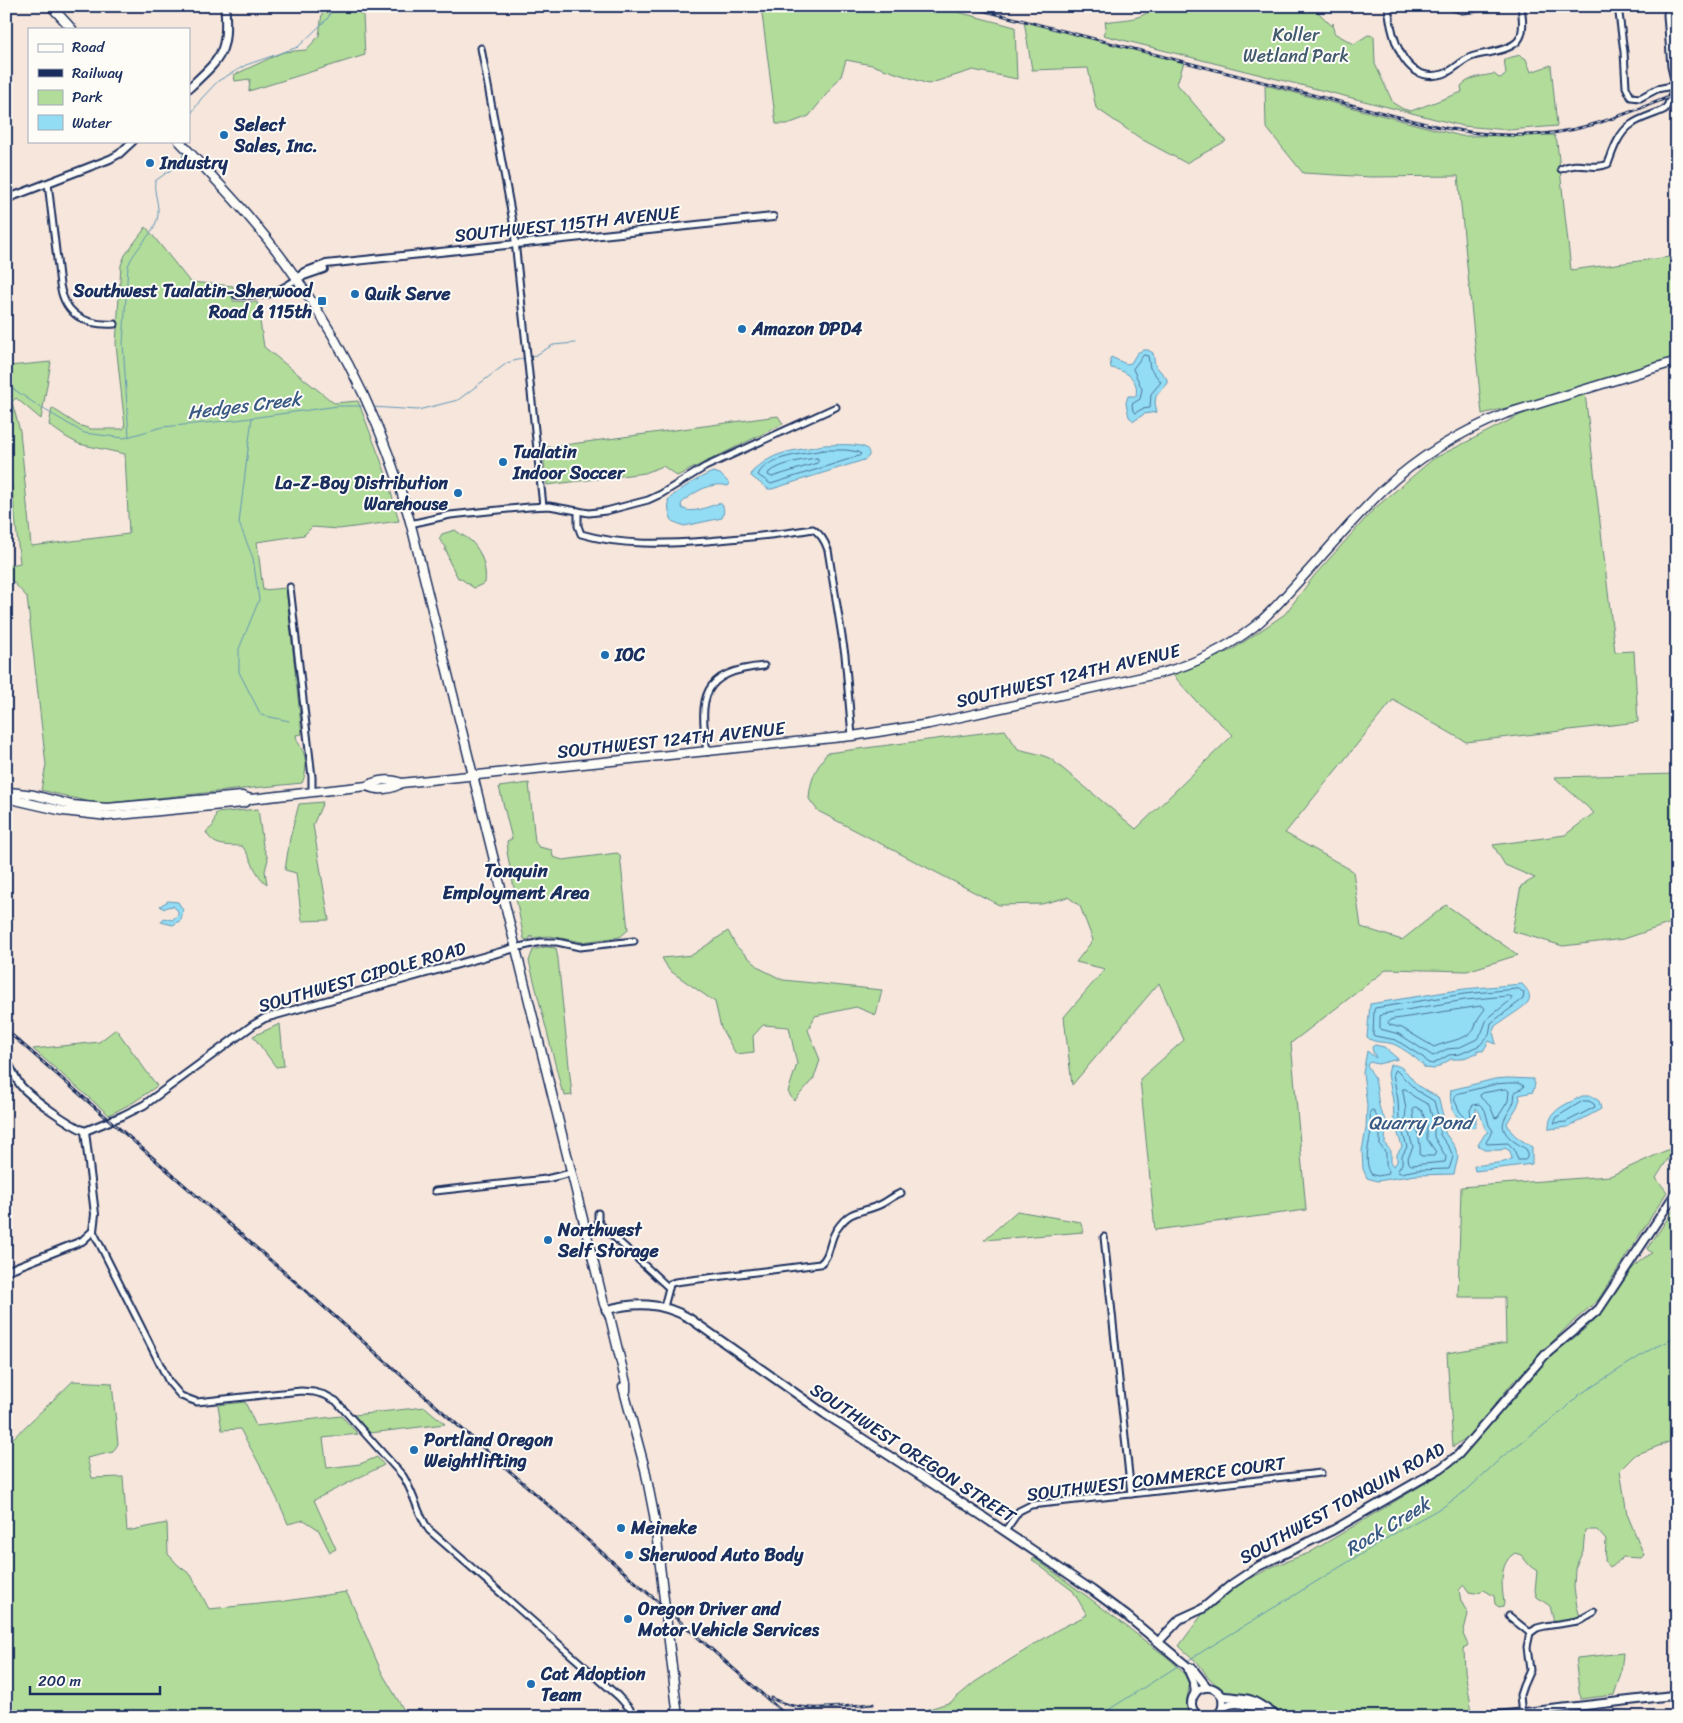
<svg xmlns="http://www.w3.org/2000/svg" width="1683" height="1723" viewBox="0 0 1683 1723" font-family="Sriracha,sans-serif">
  <rect width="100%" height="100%" fill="#f6e6db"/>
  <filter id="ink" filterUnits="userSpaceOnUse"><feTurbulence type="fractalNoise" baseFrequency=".02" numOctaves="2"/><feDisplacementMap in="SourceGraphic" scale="10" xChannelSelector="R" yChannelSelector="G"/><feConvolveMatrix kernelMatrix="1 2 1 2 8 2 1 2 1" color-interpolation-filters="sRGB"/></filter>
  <g filter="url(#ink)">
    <g fill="#b2dc99" stroke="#66867c">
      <polygon points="323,6 351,6 351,9 363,15 365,55 249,91 250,79 235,81 234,75 283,52 306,50 319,36"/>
      <polygon points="761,6 935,6 1015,27 1017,79 973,70 928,84 872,65 846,60 841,76 809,116 788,124 776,124"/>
      <path d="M1154,6H1312L1332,26L1333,23L1334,33L1354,44L1368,35L1374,36L1375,64L1393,103L1403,109L1411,111L1462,92L1461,86C1469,77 1483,76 1494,74L1499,78L1503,77L1506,74L1504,59L1520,55L1526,59L1531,72L1551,65L1557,126L1509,130L1463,126L1103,35L1106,27L1105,22C1120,19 1144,21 1154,6Z"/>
      <polygon points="1024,21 1184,62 1177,84 1226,141 1186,163 1143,140 1096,108 1088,68 1032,70"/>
      <polygon points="1265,85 1461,136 1554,135 1557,142 1571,270 1677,256 1677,356 1537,400 1482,414 1458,176 1371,177 1303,173 1266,127"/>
      <path d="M146,227L190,282L233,286V301L257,302L264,347L334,403L358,401L386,474L399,521L339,529L312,527L304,535L257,542L263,590L286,588L302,734L296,735C297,744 302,746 304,754C307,763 306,775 302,783L98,804L41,790L46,765L27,597L6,574V566L20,563L10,470H6V359L9,366L51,362L41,419L16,398L12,402L20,431L31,546L129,534L125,454L79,444L66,437L49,425L52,408L78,425L91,429H123L125,427L116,344L121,265L125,255Z"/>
      <path d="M1585,393L1615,652L1634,651L1638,722L1466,742L1393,700L1285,833L1353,871L1361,927L1402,940L1446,905L1518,955L1467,971L1387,969L1291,1043L1306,1210L1155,1230L1140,1079L1184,1040L1159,983L1072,1085L1064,1017L1105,969L1076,962L1093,940L1080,906L1068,897L1042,904L999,905L818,811L809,799C810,779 816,769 827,753L1005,730L1018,749L1042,755L1051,759L1136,829L1233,735L1197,702L1173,675L1232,650L1285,614L1314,576L1374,509L1433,459L1524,413Z"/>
      <polygon points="778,416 783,424 677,476 663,466 645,473 547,485 542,448"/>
      <path d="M455,530C461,535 467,537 472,542C482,552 487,569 485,583L474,588L460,578H458L449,561L447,551H445L446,547L439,539L442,534Z"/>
      <polygon points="1677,774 1677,921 1624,939 1563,946 1512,931 1521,886 1535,878 1505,865 1493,845 1565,835 1594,813 1554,777"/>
      <polygon points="529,783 535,842 539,847 552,850 553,857 563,860 617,853 620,855 628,930 620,937 582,942 550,936 532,938 532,936 530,937 530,939 528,940 524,939 507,852 508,851 507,841 512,839 499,787"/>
      <polygon points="323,802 313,825 329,920 302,921 296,873 285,870 290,838 299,804"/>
      <path d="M258,809L263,846L268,859L265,871L267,884C255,876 252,858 242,846C227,845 214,848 206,832L213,826L216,813Z"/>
      <polygon points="728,931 736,946 761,969 783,980 882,990 876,1015 856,1007 815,1016 808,1030 820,1060 814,1078 794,1101 788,1092 797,1064 789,1027 763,1025 753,1036 754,1052 736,1054 721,1028 715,1002 669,970 662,958 692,955"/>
      <polygon points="545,947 556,948 558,959 572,1095 565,1096 564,1091 562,1091 529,961 533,950"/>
      <polygon points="280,1024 284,1066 276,1067 253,1036"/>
      <polygon points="116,1029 157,1086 134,1102 109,1115 33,1049 99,1042"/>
      <polygon points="1676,1146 1656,1178 1667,1192 1598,1300 1568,1326 1513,1382 1470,1435 1453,1447 1447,1353 1506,1343 1505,1297 1458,1297 1461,1187 1610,1176"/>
      <path d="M1677,1205V1439L1635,1455L1620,1470L1627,1514L1644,1555L1641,1558L1623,1557L1612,1567L1608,1566L1605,1561L1606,1540L1597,1530H1585L1583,1551L1575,1568L1574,1588L1577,1607L1580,1616L1554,1622L1550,1606L1537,1597L1535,1591L1537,1571L1530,1566L1521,1555L1515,1553C1498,1563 1502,1587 1504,1603L1503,1606L1499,1607L1495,1604L1494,1596L1484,1590L1475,1593L1469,1592L1464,1585L1459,1590L1461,1601L1468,1614L1463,1634L1468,1645L1464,1649L1465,1671L1472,1711L1426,1717H1291L1249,1696L1225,1693L1207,1676L1199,1664L1179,1646L1204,1612L1238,1585L1274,1566L1309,1553L1439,1475C1478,1445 1504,1404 1538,1369C1556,1349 1580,1336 1598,1316C1617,1296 1626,1266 1652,1253L1647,1249Z"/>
      <polygon points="1017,1211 1080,1222 1084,1232 984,1240"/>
      <polygon points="73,1381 112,1383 118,1444 113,1452 87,1458 92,1478 123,1477 127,1531 167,1523 168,1554 178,1565 191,1575 209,1609 279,1602 346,1592 350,1599 382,1673 408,1717 6,1717 6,1445"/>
      <path d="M245,1402L256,1426L341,1416L358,1434L323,1438L327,1468L360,1464L377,1457L384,1465L314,1500L336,1549L330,1552L318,1529L304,1520L288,1524C275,1491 257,1460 240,1429L222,1430L218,1405Z"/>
      <polygon points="425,1407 445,1424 370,1433 354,1415"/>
      <path d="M1034,1558C1072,1585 1109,1612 1145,1641C1159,1651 1176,1662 1186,1677C1195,1691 1179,1700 1191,1717H904L951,1702L975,1682L1059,1629L1087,1615L1073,1591L1032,1560Z"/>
      <polygon points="1623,1653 1621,1673 1614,1695 1580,1699 1576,1665 1577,1658"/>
    </g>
    <g fill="#92dcf4" stroke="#6297b8">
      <path d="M1143,350H1148L1153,353L1155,365L1167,379V383L1156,396L1155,403L1157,412L1144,414L1134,421L1129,417L1126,403L1128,396H1136C1139,379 1127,371 1111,368L1110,359L1111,357L1126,364L1131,363L1137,353Z"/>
      <path d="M823,445C832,445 858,443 866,448C869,450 869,453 869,456L864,460L772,489H768L751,476L752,472C776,449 794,452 823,445Z"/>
      <path d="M713,472L720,474L730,484L728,486C712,481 693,492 681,504L682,508C692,515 709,506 720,503C725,506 724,513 722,518L684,526L672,521L669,512L668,500C678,490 700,477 713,472Z"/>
      <polygon points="168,901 178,902 183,910 181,920 173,925 161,922 164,918 172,920 178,915 178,911 173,906 167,907 164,909 160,906"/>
      <path d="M1522,984C1527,989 1532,995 1528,1002C1525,1007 1502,1021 1495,1026L1493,1032L1496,1044L1489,1041L1483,1051L1477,1050V1053L1461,1059H1451L1434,1069L1425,1068C1420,1060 1403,1048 1393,1044C1385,1041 1374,1044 1367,1037L1370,1004L1464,989Z"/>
      <path d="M1375,1045L1384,1047L1398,1059L1378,1064L1370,1062L1367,1065C1370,1070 1373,1075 1375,1080C1379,1094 1376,1109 1386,1120L1385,1144L1391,1151V1165L1393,1166L1397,1162V1154L1402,1147L1394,1120L1393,1101L1388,1074L1390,1065C1405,1063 1410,1080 1420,1087C1426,1091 1432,1094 1438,1097L1445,1123V1133L1455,1147L1458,1157L1454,1174L1416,1175L1377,1181L1367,1178L1363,1169L1362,1151L1366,1129L1367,1105L1363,1073L1367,1051L1376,1058L1373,1052L1372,1047Z"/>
      <path d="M1507,1078L1533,1079L1535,1084L1533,1092L1519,1095L1520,1099L1517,1107L1507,1123C1510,1135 1522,1140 1532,1147V1164L1475,1171L1474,1166L1504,1162L1512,1159L1510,1151L1505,1148L1501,1150H1484L1478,1145L1485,1134L1488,1132C1481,1125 1483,1114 1476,1108V1123L1474,1128C1457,1124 1448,1106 1451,1090L1495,1079Z"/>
      <path d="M1582,1096H1591L1599,1101L1601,1109L1568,1127L1549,1129C1548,1109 1566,1105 1582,1096Z"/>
    </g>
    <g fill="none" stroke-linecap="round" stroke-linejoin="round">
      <g stroke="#4b749a" stroke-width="1">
        <polygon points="1144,355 1148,356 1150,368 1161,382 1151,394 1150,408 1142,409 1135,413 1133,411 1132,404 1140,399 1142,389 1133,369"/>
        <path d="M823,450H846L859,452L861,454L859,456L771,484L758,475C766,456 806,454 823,450Z"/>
        <path d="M817,458L819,460L817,463L772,477L768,475L769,472C784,463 800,460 817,458Z"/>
        <polygon points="1519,989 1524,993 1523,999 1491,1023 1489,1035 1480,1045 1460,1054 1449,1055 1433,1064 1428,1063 1424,1058 1396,1040 1375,1036 1373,1035 1374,1010 1375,1008 1464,994"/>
        <polygon points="1509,996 1512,997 1511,1000 1487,1019 1482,1032 1477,1039 1458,1048 1447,1049 1433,1056 1399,1034 1380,1029 1380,1016 1382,1014 1465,1000"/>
        <path d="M1483,1006L1485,1009C1483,1012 1480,1015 1478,1019C1475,1023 1476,1029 1471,1033C1462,1040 1445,1042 1434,1047L1402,1028L1390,1025L1388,1023L1390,1020Z"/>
        <polygon points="1396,1070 1416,1090 1434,1101 1440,1123 1440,1135 1450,1149 1453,1157 1449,1169 1416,1170 1401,1173 1397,1172 1402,1164 1402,1156 1407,1147 1399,1120 1398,1100 1393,1074 1394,1071"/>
        <path d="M1508,1083H1518L1524,1086L1523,1088L1515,1092C1514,1096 1515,1100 1513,1104C1507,1117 1496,1124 1510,1138C1515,1143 1522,1146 1527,1150V1158L1525,1160H1518L1514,1149L1508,1143L1487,1144L1486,1142L1493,1131L1489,1125L1485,1110L1479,1104L1473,1105L1470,1110L1471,1118L1468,1120L1460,1112L1454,1099L1456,1094L1496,1084Z"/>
        <polygon points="1403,1089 1406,1089 1413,1096 1429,1105 1434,1124 1434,1137 1446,1157 1445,1162 1411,1165 1409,1163 1408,1158 1413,1147 1405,1120 1406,1110"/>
        <polygon points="1506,1089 1509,1091 1508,1101 1498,1117 1495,1118 1490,1106 1481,1098 1480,1095 1483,1093"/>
        <polygon points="1583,1101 1589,1101 1594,1104 1595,1107 1566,1122 1554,1123 1557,1117"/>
        <path d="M1416,1107L1422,1111L1427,1125V1139L1436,1152L1434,1156H1422L1420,1155C1422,1138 1413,1125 1413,1109Z"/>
        <path d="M1373,1110L1380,1122V1145L1386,1153V1165L1389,1171L1388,1174L1378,1176L1371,1174C1363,1159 1370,1144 1371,1129C1371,1124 1370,1118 1370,1112Z"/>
      </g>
      <g stroke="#6297b8" stroke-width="1">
        <polyline points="189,117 201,99 218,81 246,65 298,47 328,18 333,6"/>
        <polyline points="531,356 536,355 553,345 575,343"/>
        <polyline points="6,384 40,407 84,433 124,438 162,427 236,420 338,406 364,406"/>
        <polyline points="372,407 418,410 458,400 507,363 524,358"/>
        <polyline points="252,417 239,523 253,558 259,600 239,649 239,672 261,715 289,721"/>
        <path d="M129,436L123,343L128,266C134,249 152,236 157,220C161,206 153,194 155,181L182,162L183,151"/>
        <polyline points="1187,1661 1397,1532 1446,1505 1467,1490 1502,1457 1564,1410 1579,1395 1653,1348 1677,1337"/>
        <polyline points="1097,1717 1181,1664"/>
      </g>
      <g stroke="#1b2f5e" stroke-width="9">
        <g id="minor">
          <path d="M1388,6C1391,35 1403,85 1443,74C1453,71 1460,62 1469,58C1474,55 1482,54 1488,53C1521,46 1526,40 1521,6"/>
          <polyline points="1449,6 1462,10 1498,6"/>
          <polyline points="1618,6 1624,52 1626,87 1631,97 1640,98 1657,89 1672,86 1676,83"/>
          <polyline points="1668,6 1667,15 1671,67 1673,75 1677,80"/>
          <polyline points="481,48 513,222 543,506"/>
          <path d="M1561,169C1580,160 1592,171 1608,164C1613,150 1619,132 1632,124C1642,117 1654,115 1665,109C1671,101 1671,92 1677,84"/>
          <path d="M48,183L60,285C65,316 87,326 115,324"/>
          <path d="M236,295C267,296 270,297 297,279"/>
          <path d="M578,511V526L581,534C622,546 665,544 707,541C743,538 778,535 813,529C821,534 825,541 828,550L845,655L852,736"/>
          <polyline points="410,524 450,515 529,507 549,506 589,513 606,511 648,500 661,494 705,467 836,407"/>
          <polyline points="290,587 312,777 312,792"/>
          <path d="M707,752C699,696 701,672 764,666"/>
          <polyline points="515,948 541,942 557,942 580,947 634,941"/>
          <polyline points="435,1191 546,1179 571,1173"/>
          <polyline points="598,1213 598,1220 600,1224 669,1288"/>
          <path d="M93,1231L169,1382L181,1396L197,1402L301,1391L314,1392L325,1395L336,1401L403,1476C414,1493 417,1513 429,1530L618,1696L630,1709L632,1717"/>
          <polyline points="1104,1237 1131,1494"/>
          <path d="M664,1307L670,1284L675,1282L820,1264C831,1256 829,1239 837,1229C851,1209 857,1214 877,1206C886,1203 892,1196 901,1193"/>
          <polyline points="1005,1531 1019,1511 1031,1505 1321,1473"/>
          <polyline points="1509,1616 1530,1633"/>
          <polyline points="1522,1717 1520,1695 1523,1686 1530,1670 1527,1647 1530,1633 1537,1628 1545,1626 1578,1621 1594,1612"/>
        </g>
      </g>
      <g stroke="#1b2f5e" stroke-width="10">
        <g id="tertiary">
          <polyline points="6,199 110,159 119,154 133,141"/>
          <polyline points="298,278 324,269"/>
          <polyline points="297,279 304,272 326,264 773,217"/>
          <path d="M6,1059C11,1068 15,1078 21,1086C33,1099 68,1124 85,1131"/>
          <polyline points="85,1131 122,1116 144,1105 253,1025 265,1018 515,948"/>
          <polyline points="6,1271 82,1241 93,1231 95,1214 85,1131"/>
        </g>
      </g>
      <g stroke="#1b2f5e" stroke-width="11">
        <g id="secondary">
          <path d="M189,88C222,57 228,54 225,6"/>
          <path d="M606,1310C635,1302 661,1302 689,1318L825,1414L982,1516L1092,1590L1127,1616L1188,1667L1192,1668L1207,1687"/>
          <polyline points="1159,1641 1180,1619 1202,1609 1232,1584 1259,1566 1333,1530 1441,1468 1458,1455 1545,1355 1599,1309 1677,1191"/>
          <path d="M1188,1667C1189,1676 1196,1681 1195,1692"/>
          <path d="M1222,1696C1232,1698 1241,1697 1251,1700C1261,1704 1269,1711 1278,1717"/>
          <path d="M1223,1707C1241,1698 1247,1709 1263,1708"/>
          <path d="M1200,1717C1189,1710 1189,1699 1198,1690C1208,1685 1215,1687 1222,1696C1224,1705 1223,1712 1214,1717"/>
          <polyline points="1485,1717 1677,1695"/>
        </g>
      </g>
      <g stroke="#1b2f5e" stroke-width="11">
        <g id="primary">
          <path d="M367,786C377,791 392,790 401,783"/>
          <path d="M6,794L10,792L34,795L72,805L107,808L242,796L251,799L367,786C376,780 391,778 401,783L852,736L929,724L1161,673C1195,664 1227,648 1255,626C1271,613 1284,597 1298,582C1326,552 1353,519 1383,490C1418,457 1460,432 1505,414L1677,361"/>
          <polyline points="6,798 63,811 108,816 243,803 251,799"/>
        </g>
      </g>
      <g stroke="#1b2f5e" stroke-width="11">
        <g id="trunk">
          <polyline points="51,6 72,29"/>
          <path d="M179,141C221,185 263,229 297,279C350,356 390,443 413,533L604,1304L610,1317L626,1383V1391"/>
          <polyline points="623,1387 645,1469 654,1515 678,1717"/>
        </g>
      </g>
      <use href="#minor" stroke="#fdfcf7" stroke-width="5"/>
      <use href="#tertiary" stroke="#fdfcf7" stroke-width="6"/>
      <use href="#secondary" stroke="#fdfcf7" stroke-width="7"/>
      <use href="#primary" stroke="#fdfcf7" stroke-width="8"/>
      <use href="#trunk" stroke="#fdfcf7" stroke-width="8"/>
      <g stroke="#1b2f5e" stroke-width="3">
        <g id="rail">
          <path d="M966,6L1426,124C1481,137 1536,141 1591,125C1620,117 1648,105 1677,94"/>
          <polyline points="6,1030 315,1299 788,1717"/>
          <path d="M771,1698C803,1715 839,1706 873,1704"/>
        </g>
      </g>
      <use href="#rail" stroke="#fdfcf7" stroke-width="1" stroke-dasharray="4" stroke-linecap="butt"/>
    </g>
  </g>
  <g fill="#1f6fb2" stroke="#fdfcf7" stroke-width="2">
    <circle cx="224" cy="135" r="5"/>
    <circle cx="150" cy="163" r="5"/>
    <circle cx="355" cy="294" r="5"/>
    <rect x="317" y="296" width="10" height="10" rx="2.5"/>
    <circle cx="742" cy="329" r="5"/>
    <circle cx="503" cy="462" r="5"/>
    <circle cx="458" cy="493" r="5"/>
    <circle cx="605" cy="655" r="5"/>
    <circle cx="548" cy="1240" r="5"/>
    <circle cx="414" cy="1450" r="5"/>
    <circle cx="621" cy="1528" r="5"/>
    <circle cx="629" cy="1555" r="5"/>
    <circle cx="628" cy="1619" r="5"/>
    <circle cx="531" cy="1684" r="5"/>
  </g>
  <g text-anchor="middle" stroke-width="4" stroke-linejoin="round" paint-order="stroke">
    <g font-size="18" fill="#415a6d" stroke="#fdfcf7">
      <text x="1296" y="41">Koller<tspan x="1296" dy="21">Wetland Park</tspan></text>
    </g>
    <g font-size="18" font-weight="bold" fill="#1b2f5e" stroke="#fdfcf7" text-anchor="start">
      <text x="234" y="131">Select<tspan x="234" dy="21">Sales, Inc.</tspan></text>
      <text x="160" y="169">Industry</text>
      <text x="312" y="297" text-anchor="end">Southwest Tualatin-Sherwood<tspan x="312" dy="21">Road &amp; 115th</tspan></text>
      <text x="365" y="300">Quik Serve</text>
      <text x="752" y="335">Amazon DPD4</text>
      <text x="513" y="458">Tualatin<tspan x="513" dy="21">Indoor Soccer</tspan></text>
      <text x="448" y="489" text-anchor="end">La-Z-Boy Distribution<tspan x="448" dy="21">Warehouse</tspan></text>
      <text x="615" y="661">IOC</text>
      <text x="558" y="1236">Northwest<tspan x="558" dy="21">Self Storage</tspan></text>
      <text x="424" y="1446">Portland Oregon<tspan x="424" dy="21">Weightlifting</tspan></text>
      <text x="631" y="1534">Meineke</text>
      <text x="639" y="1561">Sherwood Auto Body</text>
      <text x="638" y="1615">Oregon Driver and<tspan x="638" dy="21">Motor Vehicle Services</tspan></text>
      <text x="541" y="1680">Cat Adoption<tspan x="541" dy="21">Team</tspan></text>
    </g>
    <g font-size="18" fill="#1b2f5e" stroke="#fdfcf7">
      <text transform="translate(567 224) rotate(-6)" y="6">SOUTHWEST 115TH AVENUE</text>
      <text transform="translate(1068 676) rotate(-13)" y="6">SOUTHWEST 124TH AVENUE</text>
      <text transform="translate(671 740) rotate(-6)" y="6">SOUTHWEST 124TH AVENUE</text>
      <text transform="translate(362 977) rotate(-16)" y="6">SOUTHWEST CIPOLE ROAD</text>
      <text transform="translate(913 1453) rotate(33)" y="6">SOUTHWEST OREGON STREET</text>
      <text transform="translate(1156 1479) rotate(-7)" y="6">SOUTHWEST COMMERCE COURT</text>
      <text transform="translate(1342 1503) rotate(-29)" y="6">SOUTHWEST TONQUIN ROAD</text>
    </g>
    <g font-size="19" font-style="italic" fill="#395a84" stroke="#fdfcf7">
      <text transform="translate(244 405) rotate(-7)" y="7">Hedges Creek</text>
      <text x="1420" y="1129">Quarry Pond</text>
      <text transform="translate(1387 1526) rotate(-31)" y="7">Rock Creek</text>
    </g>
    <g font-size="19" font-weight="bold" fill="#1b2f5e" stroke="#fdfcf7">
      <text x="516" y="877">Tonquin<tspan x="516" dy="22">Employment Area</tspan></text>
    </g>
  </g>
  <rect width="1683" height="1723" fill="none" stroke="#fdfcf7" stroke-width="25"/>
  <rect x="12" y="12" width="1658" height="1698" fill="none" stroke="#1b2f5e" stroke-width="2" filter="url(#ink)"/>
  <rect x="28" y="28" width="162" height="115" fill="#fdfcf7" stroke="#a3aaba"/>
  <rect x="38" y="44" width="25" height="8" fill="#fdfcf7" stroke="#a3aaba"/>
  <text x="72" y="52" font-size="15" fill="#1b2f5e">Road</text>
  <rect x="38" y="69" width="25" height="8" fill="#1b2f5e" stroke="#a3aaba"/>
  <text x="72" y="78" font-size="15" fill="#1b2f5e">Railway</text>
  <rect x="38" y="90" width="25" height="15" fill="#b2dc99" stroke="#a3aaba"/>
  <text x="72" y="102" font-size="15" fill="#1b2f5e">Park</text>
  <rect x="38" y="115" width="25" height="15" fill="#92dcf4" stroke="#a3aaba"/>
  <text x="72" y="128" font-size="15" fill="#1b2f5e">Water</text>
  <path d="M30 1686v8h130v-8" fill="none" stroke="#1b2f5e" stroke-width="2.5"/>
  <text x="38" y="1686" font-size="15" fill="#1b2f5e" stroke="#fdfcf7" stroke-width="4" paint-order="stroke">200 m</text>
</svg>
